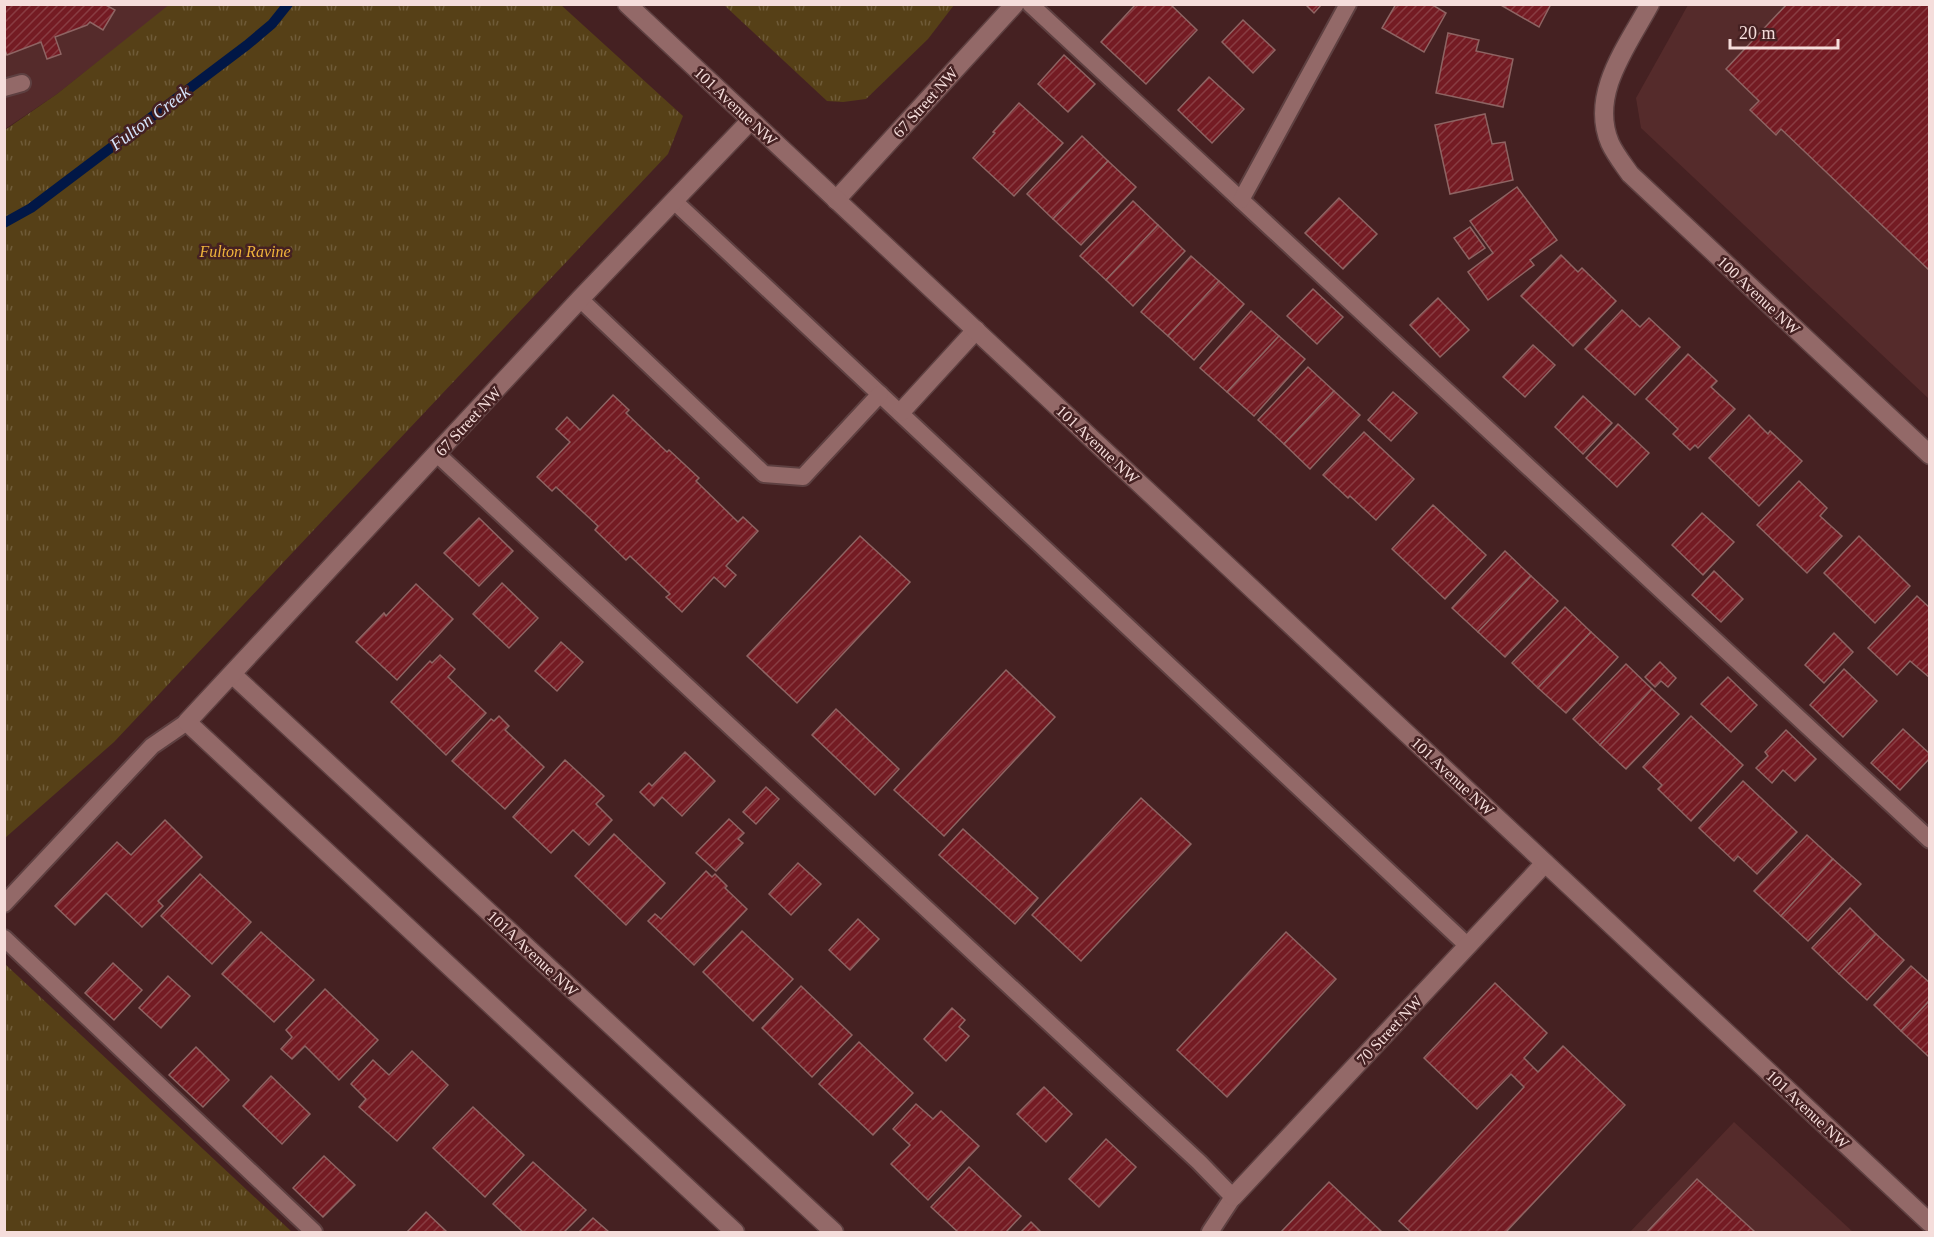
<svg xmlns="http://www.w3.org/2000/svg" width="1934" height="1237" viewBox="0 0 1934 1237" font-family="Georgia,serif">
  <defs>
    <pattern id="park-tufts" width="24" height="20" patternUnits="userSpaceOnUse" patternTransform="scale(1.5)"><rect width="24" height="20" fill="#564017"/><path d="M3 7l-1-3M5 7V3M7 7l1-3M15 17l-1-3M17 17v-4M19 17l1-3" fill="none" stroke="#6f5b38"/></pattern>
    <pattern id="building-hatch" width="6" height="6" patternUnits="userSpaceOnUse" patternTransform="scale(1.5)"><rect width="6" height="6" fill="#741b23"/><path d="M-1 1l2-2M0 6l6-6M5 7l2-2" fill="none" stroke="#883c42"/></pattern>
  </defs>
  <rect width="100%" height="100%" fill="#452122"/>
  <g fill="#552b2b">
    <polygon points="5,5 170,5 57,94 5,129"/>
    <polygon points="1688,5 1929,5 1929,399 1641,128 1636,98"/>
    <polygon points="1734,1122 1853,1232 1630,1232"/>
  </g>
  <g fill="url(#park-tufts)">
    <polygon points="170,4 561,5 683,116 668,154 114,742 5,838 5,130 57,94"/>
    <polygon points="724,5 954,5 928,39 866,99 843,102 827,101"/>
    <polygon points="5,964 292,1232 5,1232"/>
  </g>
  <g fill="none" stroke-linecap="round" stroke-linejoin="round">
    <polyline stroke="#011746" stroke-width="10" points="4,223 31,208 247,45 272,24 288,4"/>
  </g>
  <g fill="url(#building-hatch)" stroke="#8e6463" stroke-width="1.5">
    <polygon points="4,4 104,4 115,10 103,30 90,22 87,25 55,37 61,54 47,59 41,42 7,55 4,48"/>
    <polygon points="1136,4 1170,4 1197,30 1146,84 1101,42"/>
    <polygon points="1305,4 1322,4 1314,13"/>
    <polygon points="1396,4 1431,4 1446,13 1424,52 1382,28"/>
    <polygon points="1499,4 1551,4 1539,27"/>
    <polygon points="1787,4 1930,4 1930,271 1781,129 1776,135 1750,110 1759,101 1726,69"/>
    <polygon points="1243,20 1275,50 1253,73 1222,42"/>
    <polygon points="1448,33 1479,40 1476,51 1513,59 1503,107 1436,93"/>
    <polygon points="1064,55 1095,84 1068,112 1038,84"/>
    <polygon points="1209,77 1244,109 1212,143 1178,110"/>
    <polygon points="1019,103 1063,143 1014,196 973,158 995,133 993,132"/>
    <polygon points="1485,114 1492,144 1505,142 1513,180 1450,194 1435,125"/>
    <polygon points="1082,136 1108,161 1053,219 1027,194"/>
    <polygon points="1108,161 1136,187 1081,245 1053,219"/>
    <polygon points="1517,187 1557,240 1530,260 1534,265 1488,300 1468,272 1493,253 1470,221"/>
    <polygon points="1339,198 1377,234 1343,269 1305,233"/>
    <polygon points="1133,201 1158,225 1106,280 1080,256"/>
    <polygon points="1158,225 1185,251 1133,306 1106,280"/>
    <polygon points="1470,227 1485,248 1469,259 1454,238"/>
    <polygon points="1561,255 1578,272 1582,268 1616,301 1573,346 1521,296"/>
    <polygon points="1191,256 1219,281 1168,336 1141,312"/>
    <polygon points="1219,281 1244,304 1194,360 1168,336"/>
    <polygon points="1313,289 1343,317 1317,344 1287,316"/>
    <polygon points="1438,298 1469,330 1440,357 1410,325"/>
    <polygon points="1622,310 1640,327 1649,318 1680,347 1635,395 1585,349"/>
    <polygon points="1251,311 1279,336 1227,392 1200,368"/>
    <polygon points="1279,336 1305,359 1254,416 1227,392"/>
    <polygon points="1533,345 1555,365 1525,397 1503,377"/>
    <polygon points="1688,354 1717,381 1711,387 1735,409 1698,448 1695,445 1690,450 1673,434 1678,429 1646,399"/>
    <polygon points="1308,367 1334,391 1284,444 1258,420"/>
    <polygon points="1334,391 1360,415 1310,469 1284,444"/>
    <polygon points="1393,392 1417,413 1391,441 1368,420"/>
    <polygon points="613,395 629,410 626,413 667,452 669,450 699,478 696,481 738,522 743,517 758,531 726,566 736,575 725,587 714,577 682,612 666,597 670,594 630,556 626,560 595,530 598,526 556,487 552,491 537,477 570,442 556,429 567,417 580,430"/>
    <polygon points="1583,396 1612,423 1583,454 1555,427"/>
    <polygon points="1749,415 1768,434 1770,431 1802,461 1759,506 1709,458"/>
    <polygon points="1618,424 1649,453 1617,487 1586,458"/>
    <polygon points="1364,432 1414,479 1376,520 1350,496 1348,498 1323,475"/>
    <polygon points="1799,481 1827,508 1820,516 1842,536 1807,573 1757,525"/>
    <polygon points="1433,505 1486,555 1445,599 1392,549"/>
    <polygon points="1702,513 1734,542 1703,575 1672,545"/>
    <polygon points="479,518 513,551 479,586 444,553"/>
    <polygon points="860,536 910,582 797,703 747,656"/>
    <polygon points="1859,536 1910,586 1875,623 1824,573"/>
    <polygon points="1505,551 1531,576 1478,632 1452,608"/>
    <polygon points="1714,571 1743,599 1721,622 1692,595"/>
    <polygon points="1531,576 1558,601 1505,657 1478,632"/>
    <polygon points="502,583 538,618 509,648 473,614"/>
    <polygon points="416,584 453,619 397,680 356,642 384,613 386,616"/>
    <polygon points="1917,596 1930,608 1930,678 1910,661 1897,675 1868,648"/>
    <polygon points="1565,607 1591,632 1538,688 1512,663"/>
    <polygon points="1591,632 1618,657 1566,713 1538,688"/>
    <polygon points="1834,633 1853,652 1824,683 1805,665"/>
    <polygon points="561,642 583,662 557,691 535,671"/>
    <polygon points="440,655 455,669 448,677 486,713 446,755 391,702 430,661 432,663"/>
    <polygon points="1660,662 1676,678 1668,687 1661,681 1655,687 1645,677"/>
    <polygon points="1626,664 1652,689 1600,745 1573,719"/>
    <polygon points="1844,669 1877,701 1843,737 1810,705"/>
    <polygon points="1006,670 1055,717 944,836 894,790"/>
    <polygon points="1728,677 1757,705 1731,732 1701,704"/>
    <polygon points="1652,689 1679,714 1626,769 1600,745"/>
    <polygon points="836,709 899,769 875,795 812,735"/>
    <polygon points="499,716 509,726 505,730 544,767 505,809 452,761 491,719 494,721"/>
    <polygon points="1691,716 1743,765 1691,821 1658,789 1662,785 1643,767"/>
    <polygon points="1903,729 1930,754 1930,758 1900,790 1871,763"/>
    <polygon points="1786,730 1816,759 1795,781 1783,770 1772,783 1756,768 1768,756 1765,752"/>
    <polygon points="685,752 715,781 682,816 662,797 654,806 640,792 649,783 652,786"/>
    <polygon points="565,760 604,796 596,804 612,820 589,845 573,830 551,853 513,817"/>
    <polygon points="1743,781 1797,832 1757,874 1738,856 1734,861 1699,828"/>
    <polygon points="766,787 779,799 756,824 743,812"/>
    <polygon points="1141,798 1191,844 1081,961 1032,915"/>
    <polygon points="729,819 744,833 738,839 743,843 716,871 696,853"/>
    <polygon points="165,820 202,857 158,901 163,906 142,927 106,893 75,925 55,906 117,842 131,855"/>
    <polygon points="963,829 1038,898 1015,924 939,855"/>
    <polygon points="614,834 665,883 626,925 575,876"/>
    <polygon points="1807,835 1833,859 1781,916 1754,891"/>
    <polygon points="1833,859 1861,884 1808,941 1781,916"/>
    <polygon points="798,863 821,884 791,915 769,894"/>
    <polygon points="706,871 712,877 715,874 727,886 725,888 747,909 694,965 648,921 655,914 661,919"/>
    <polygon points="200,874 251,922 212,964 161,916"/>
    <polygon points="1850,908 1876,934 1839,974 1812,948"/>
    <polygon points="858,919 879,939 850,970 829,950"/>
    <polygon points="742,931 793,979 753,1021 703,972"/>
    <polygon points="261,932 314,980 274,1022 222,974"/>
    <polygon points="1286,932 1336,979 1227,1097 1177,1050"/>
    <polygon points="1876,934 1904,960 1867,1000 1839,974"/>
    <polygon points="113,963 142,990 114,1020 85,993"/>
    <polygon points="1911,966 1930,983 1930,1000 1901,1031 1874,1005"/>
    <polygon points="168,976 190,996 161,1028 139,1008"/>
    <polygon points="1495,983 1547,1033 1524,1058 1538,1072 1563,1046 1625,1105 1506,1232 1411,1232 1399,1221 1524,1087 1511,1074 1477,1109 1424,1058"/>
    <polygon points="801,986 852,1035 812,1077 762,1028"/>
    <polygon points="325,989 378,1040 339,1080 305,1046 292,1059 281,1049 292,1037 286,1030"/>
    <polygon points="1930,1000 1930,1054 1928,1056 1901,1031"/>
    <polygon points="952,1008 965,1020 959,1027 969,1036 946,1061 924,1039"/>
    <polygon points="859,1042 913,1093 873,1135 819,1084"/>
    <polygon points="196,1047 229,1080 203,1107 169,1075"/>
    <polygon points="412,1051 448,1085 397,1141 359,1107 366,1099 351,1084 373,1060 389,1075"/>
    <polygon points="271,1076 310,1114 282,1144 243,1106"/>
    <polygon points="1044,1087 1072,1114 1046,1142 1017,1114"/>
    <polygon points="916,1104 933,1119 941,1111 979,1146 928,1200 891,1164 910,1145 893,1129"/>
    <polygon points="473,1107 524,1155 485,1197 433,1148"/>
    <polygon points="1106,1139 1136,1167 1099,1207 1069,1179"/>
    <polygon points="324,1156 355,1185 323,1217 293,1188"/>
    <polygon points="533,1162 586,1210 564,1232 523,1232 493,1204"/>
    <polygon points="969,1167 1021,1216 1006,1232 958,1232 931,1207"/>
    <polygon points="1697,1179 1755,1232 1647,1232"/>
    <polygon points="1329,1182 1382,1232 1281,1232"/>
    <polygon points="426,1212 447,1232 407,1232"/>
    <polygon points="593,1218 609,1232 579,1232"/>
    <polygon points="1031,1222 1041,1232 1021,1232"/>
  </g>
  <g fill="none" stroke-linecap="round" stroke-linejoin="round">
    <g stroke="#5e4041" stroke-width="20">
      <g id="lane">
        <polyline points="1030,4 1930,840"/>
        <polyline points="4,88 22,83"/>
        <polyline points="1241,200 1348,4"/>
        <polyline points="674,201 1468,946"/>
        <polyline points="580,299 764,474 803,477 880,394"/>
        <polyline points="437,454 1199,1162 1233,1197 1210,1232"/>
        <polyline points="4,904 152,746 187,722"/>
        <polyline points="4,938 314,1232"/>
      </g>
    </g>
    <g stroke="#5e4041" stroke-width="21">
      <g id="street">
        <path d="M1650,4C1628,45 1589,94 1610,143C1615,154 1623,164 1630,174L1930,455"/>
        <polyline points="836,200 1015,4"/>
        <polyline points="901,412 976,330"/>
        <polyline points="233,675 834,1232"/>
        <polyline points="1233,1197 1545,863"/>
        <polyline points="735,1232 187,722 580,299 751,120"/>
      </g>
    </g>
    <g stroke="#5e4041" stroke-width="21">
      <polyline id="secondary" points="627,4 1930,1223"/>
    </g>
    <use href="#lane" stroke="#936968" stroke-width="16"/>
    <use href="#street" stroke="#936968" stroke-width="18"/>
    <use href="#secondary" stroke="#936968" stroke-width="18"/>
  </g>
  <g text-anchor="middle" stroke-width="5" stroke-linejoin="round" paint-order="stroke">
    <g font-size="16" fill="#f5dddb" stroke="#452122">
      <text transform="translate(925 102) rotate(-48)" y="6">67 Street NW</text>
      <text transform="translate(736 106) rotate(43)" y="6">101 Avenue NW</text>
      <text transform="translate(1759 295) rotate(43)" y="6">100 Avenue NW</text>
      <text transform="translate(468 421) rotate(-47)" y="6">67 Street NW</text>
      <text transform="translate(1098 444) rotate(43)" y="6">101 Avenue NW</text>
      <text transform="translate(1453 776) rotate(43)" y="6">101 Avenue NW</text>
      <text transform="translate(533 953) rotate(43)" y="6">101A Avenue NW</text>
      <text transform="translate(1389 1030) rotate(-47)" y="6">70 Street NW</text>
      <text transform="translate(1808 1109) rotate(43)" y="6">101 Avenue NW</text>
    </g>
    <g font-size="16" font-style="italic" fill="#efb33b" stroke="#452122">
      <text x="245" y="257">Fulton Ravine</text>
    </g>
    <g font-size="18" font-style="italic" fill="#d6e5fd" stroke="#452122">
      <text transform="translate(150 118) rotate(-37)" y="6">Fulton Creek</text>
    </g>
  </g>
  <rect width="1934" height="1237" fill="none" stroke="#f5dddb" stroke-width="12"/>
  <path d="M1730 39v9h108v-9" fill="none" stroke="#f5dddb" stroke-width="3"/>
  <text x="1739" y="39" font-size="18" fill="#f5dddb" stroke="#452122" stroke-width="4.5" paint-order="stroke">20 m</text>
</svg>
